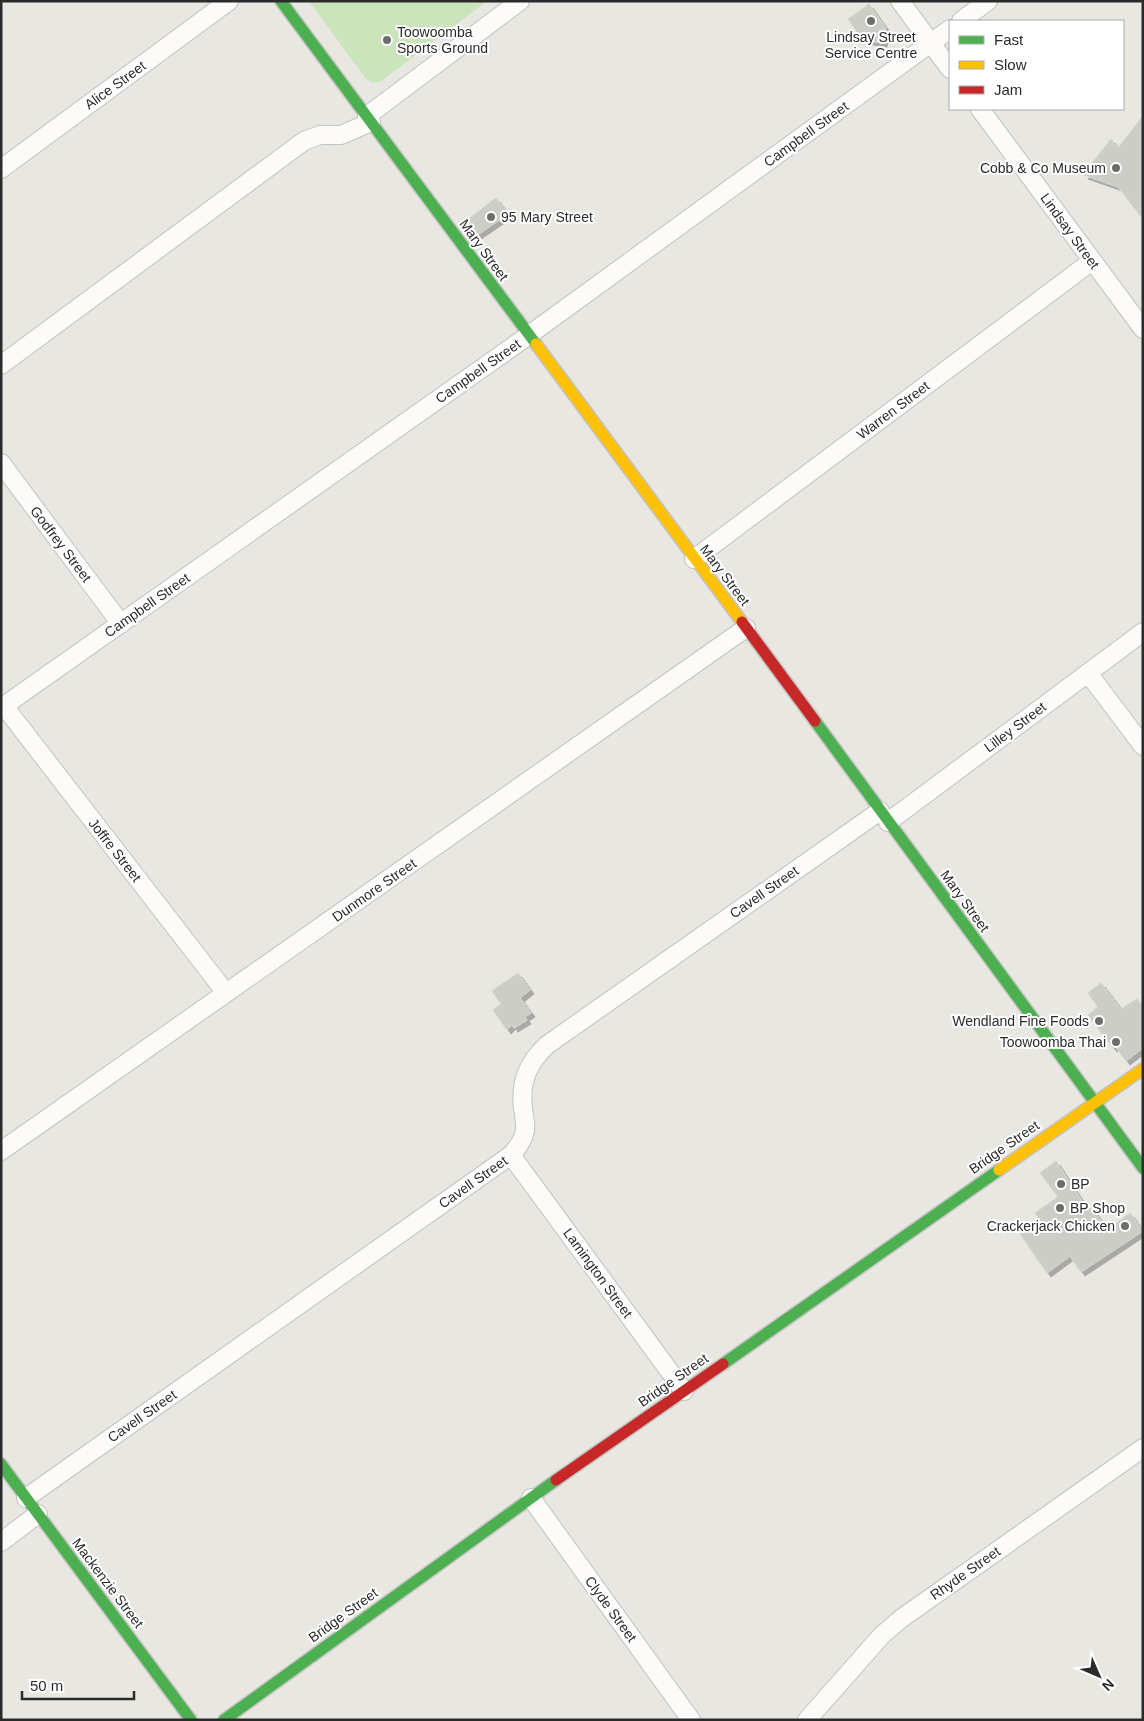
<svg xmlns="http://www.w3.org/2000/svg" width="1144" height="1721" viewBox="0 0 1144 1721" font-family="Helvetica,sans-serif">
  <defs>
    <filter id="shadow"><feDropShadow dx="4" dy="4" stdDeviation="0" flood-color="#0004"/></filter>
  </defs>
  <rect width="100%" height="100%" fill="#e8e7e1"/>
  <polygon fill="#cae4bc" points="309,1 487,1 380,82 373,83 366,79"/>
  <g fill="#cdcdc8" stroke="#d3d2cd" filter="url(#shadow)">
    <polygon points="869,4 886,28 883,43 863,40 848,19"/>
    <polygon points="1143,116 1143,219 1118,187 1084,175 1091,170 1089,167 1111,139 1118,148"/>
    <polygon points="496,198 508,214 476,236 465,222"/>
    <polygon points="518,973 530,990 520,998 531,1013 525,1017 527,1020 514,1028 512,1025 507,1030 493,1010 501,1004 492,991"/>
    <polygon points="1101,983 1121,1009 1137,999 1143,1008 1143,1048 1126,1061 1115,1046 1113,1048 1088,1015 1098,1007 1088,993"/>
    <polygon points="1056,1161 1088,1210 1092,1208 1107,1230 1130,1213 1143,1231 1081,1272 1070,1256 1047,1273 1020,1234 1040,1220 1035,1213 1058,1197 1040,1173"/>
  </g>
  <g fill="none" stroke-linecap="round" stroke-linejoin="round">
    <g stroke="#c2c2c1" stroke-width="20">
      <g id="street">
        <polyline points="900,1 950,69"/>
        <polyline points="961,21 988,1"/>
        <polyline points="980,109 1143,329"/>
        <polyline points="367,116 520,1"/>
        <polyline points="1,169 229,1"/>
        <polyline points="1,365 304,141 320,135 341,135 371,122"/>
        <polyline points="1,463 121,624"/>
        <polyline points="694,559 1092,261"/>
        <polyline points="1088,673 1143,746"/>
        <polyline points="4,706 226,993"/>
        <polyline points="1,708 529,335 950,29"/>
        <polyline points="888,822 1143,632"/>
        <polyline points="1,1151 746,628"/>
        <polyline points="511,1155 684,1391"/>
        <path d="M26,1498L511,1155C517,1148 523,1141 525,1131C526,1124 524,1116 523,1108C520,1081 528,1063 547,1045L880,811"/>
        <polyline points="531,1498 691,1720"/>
        <polyline points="1,1542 38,1514"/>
        <polyline points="807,1720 882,1635 902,1618 1143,1448"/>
      </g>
    </g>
    <g stroke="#c2c2c1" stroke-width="14">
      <g id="fast">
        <polyline points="281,1 536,344"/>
        <polyline points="815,721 1143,1168"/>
        <polyline points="723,1364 999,1170"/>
        <polyline points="1,1464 191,1720"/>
        <polyline points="224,1720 556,1480"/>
      </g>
    </g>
    <g stroke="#c2c2c1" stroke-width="14">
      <g id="slow">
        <polyline points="536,344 742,622"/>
        <polyline points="999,1170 1143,1069"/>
      </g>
    </g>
    <g stroke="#c2c2c1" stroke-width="14">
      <g id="jam">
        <polyline points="742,622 815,721"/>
        <polyline points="556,1480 723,1364"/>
      </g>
    </g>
    <use href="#street" stroke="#fcfbfa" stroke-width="18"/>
    <use href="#fast" stroke="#4caf50" stroke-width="11"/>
    <use href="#slow" stroke="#ffc107" stroke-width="11"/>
    <use href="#jam" stroke="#c62828" stroke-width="11"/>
  </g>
  <g fill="#6d6d6b" stroke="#fff" stroke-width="2">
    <circle cx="871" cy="21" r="5"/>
    <circle cx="387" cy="40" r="5"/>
    <circle cx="1116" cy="168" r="5"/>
    <circle cx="491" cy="217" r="5"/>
    <circle cx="1099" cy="1021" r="5"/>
    <circle cx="1116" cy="1042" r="5"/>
    <circle cx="1061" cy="1184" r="5"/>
    <circle cx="1060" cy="1208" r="5"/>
    <circle cx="1125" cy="1226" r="5"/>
  </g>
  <g text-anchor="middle" stroke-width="4" stroke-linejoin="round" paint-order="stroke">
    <g font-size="14" fill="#2b2b2b" stroke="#fff" text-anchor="start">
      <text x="397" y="37">Toowoomba<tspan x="397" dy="16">Sports Ground</tspan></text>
      <text x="871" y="42" text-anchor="middle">Lindsay Street<tspan x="871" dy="16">Service Centre</tspan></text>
      <text x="1106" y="173" text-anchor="end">Cobb &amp; Co Museum</text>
      <text x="501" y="222">95 Mary Street</text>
      <text x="1089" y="1026" text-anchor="end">Wendland Fine Foods</text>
      <text x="1106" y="1047" text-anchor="end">Toowoomba Thai</text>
      <text x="1071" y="1189">BP</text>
      <text x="1070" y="1213">BP Shop</text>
      <text x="1115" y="1231" text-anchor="end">Crackerjack Chicken</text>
    </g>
    <g font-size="14" fill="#2b2b2b" stroke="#fff">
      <text transform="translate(115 85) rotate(-36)" y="5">Alice Street</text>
      <text transform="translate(806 134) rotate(-36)" y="5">Campbell Street</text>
      <text transform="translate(1070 231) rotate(54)" y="5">Lindsay Street</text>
      <text transform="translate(484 250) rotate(54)" y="5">Mary Street</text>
      <text transform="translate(478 371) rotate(-35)" y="5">Campbell Street</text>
      <text transform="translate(893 410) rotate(-37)" y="5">Warren Street</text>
      <text transform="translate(61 544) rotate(53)" y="5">Godfrey Street</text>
      <text transform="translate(725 575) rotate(53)" y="5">Mary Street</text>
      <text transform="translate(147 605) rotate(-35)" y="5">Campbell Street</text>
      <text transform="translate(1015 727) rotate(-37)" y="5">Lilley Street</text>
      <text transform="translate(115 850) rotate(52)" y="5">Joffre Street</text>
      <text transform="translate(374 890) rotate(-35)" y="5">Dunmore Street</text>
      <text transform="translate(764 892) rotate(-35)" y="5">Cavell Street</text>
      <text transform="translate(965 901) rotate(54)" y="5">Mary Street</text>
      <text transform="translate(1004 1147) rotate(-35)" y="5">Bridge Street</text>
      <text transform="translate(473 1182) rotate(-35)" y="5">Cavell Street</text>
      <text transform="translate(598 1273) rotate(54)" y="5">Lamington Street</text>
      <text transform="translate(673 1380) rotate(-35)" y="5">Bridge Street</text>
      <text transform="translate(142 1416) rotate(-35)" y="5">Cavell Street</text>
      <text transform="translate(965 1573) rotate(-35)" y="5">Rhyde Street</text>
      <text transform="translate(108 1583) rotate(53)" y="5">Mackenzie Street</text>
      <text transform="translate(611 1609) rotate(54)" y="5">Clyde Street</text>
      <text transform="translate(343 1615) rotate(-36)" y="5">Bridge Street</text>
    </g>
  </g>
  <rect width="1144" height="1721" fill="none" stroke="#2b2b2b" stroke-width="5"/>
  <rect x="949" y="20" width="175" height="90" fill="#ffffff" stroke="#aaaaaa"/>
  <rect x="959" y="36" width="25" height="8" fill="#4caf50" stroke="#aaaaaa"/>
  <text x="994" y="45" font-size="15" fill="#2b2b2b">Fast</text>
  <rect x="959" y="61" width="25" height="8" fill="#ffc107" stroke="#aaaaaa"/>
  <text x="994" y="70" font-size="15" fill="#2b2b2b">Slow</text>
  <rect x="959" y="86" width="25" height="8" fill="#c62828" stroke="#aaaaaa"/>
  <text x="994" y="95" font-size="15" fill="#2b2b2b">Jam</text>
  <g transform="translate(1099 1676) rotate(135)" stroke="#ffffff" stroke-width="4" paint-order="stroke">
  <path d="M0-4L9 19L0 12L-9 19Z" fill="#2b2b2b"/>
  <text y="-8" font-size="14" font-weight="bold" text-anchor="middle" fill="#2b2b2b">N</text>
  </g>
  <path d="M22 1691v8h112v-8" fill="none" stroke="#2b2b2b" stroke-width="2.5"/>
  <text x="30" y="1691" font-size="15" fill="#2b2b2b" stroke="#ffffff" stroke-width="4" paint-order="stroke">50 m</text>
</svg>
